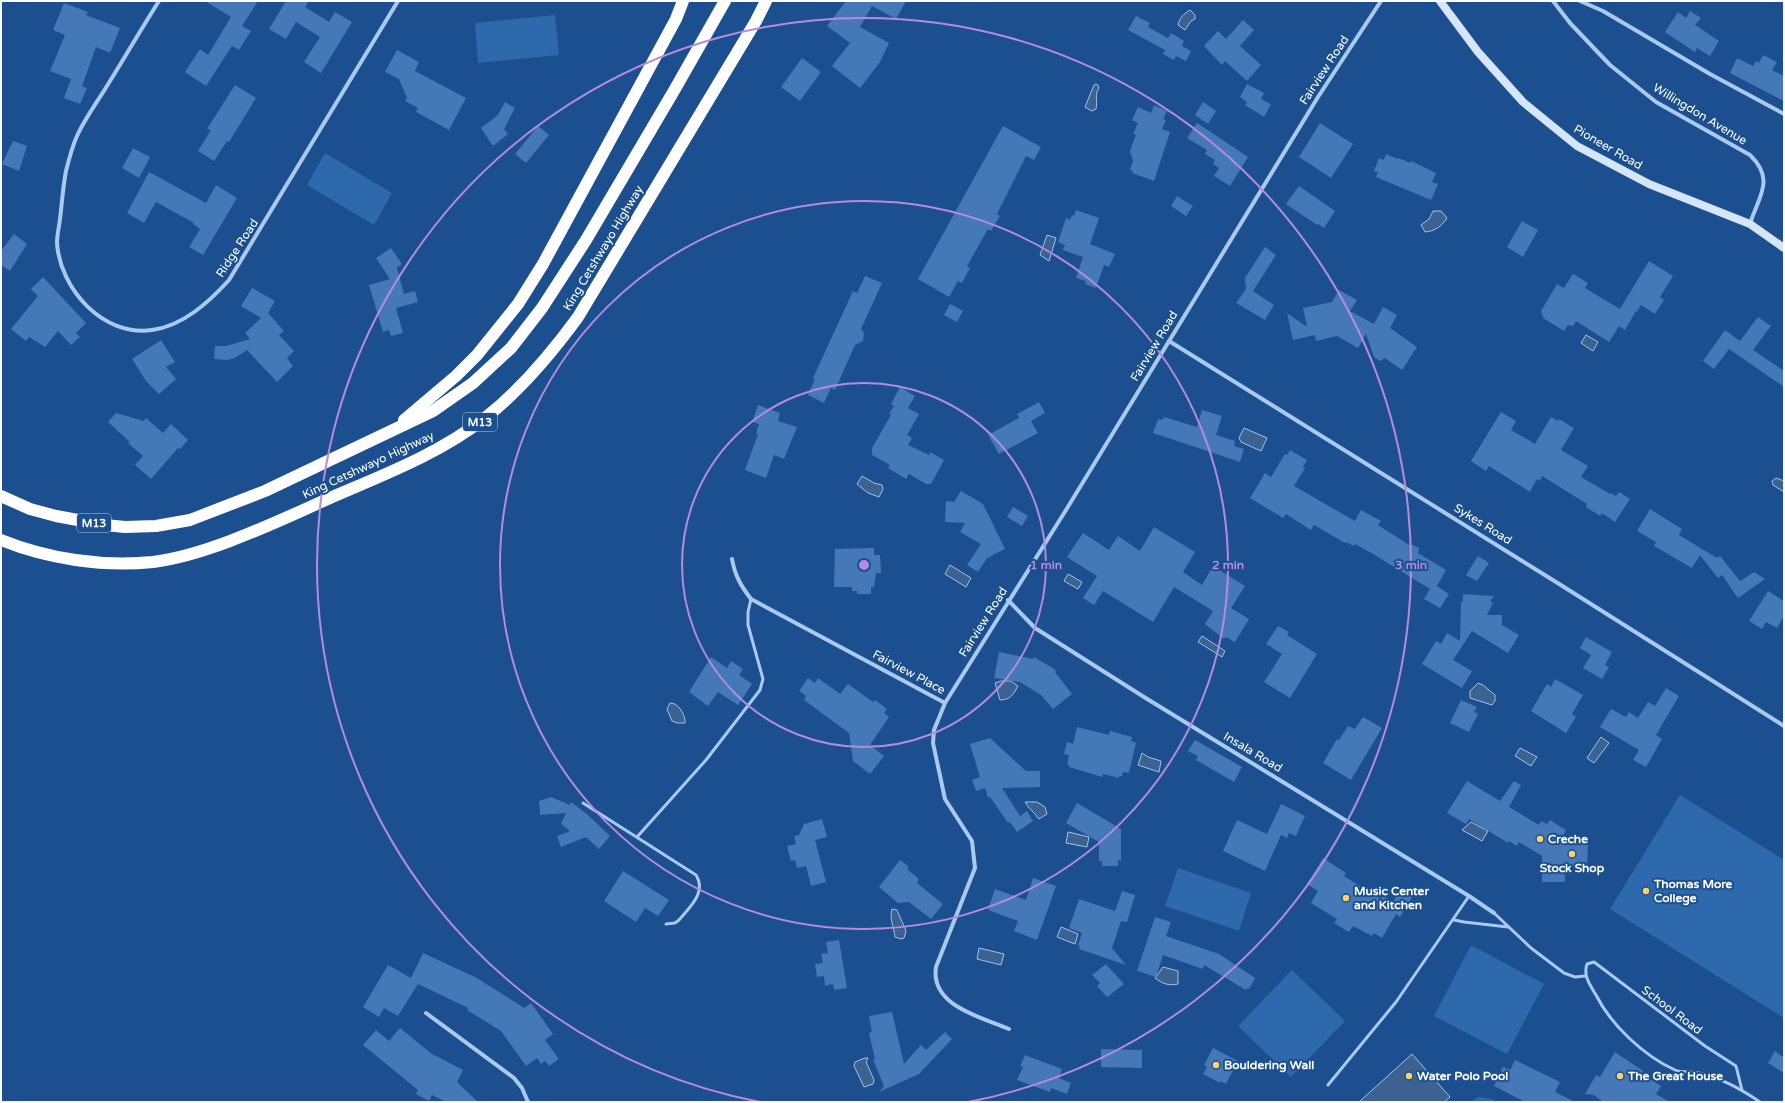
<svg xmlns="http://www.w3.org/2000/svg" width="1785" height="1103" viewBox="0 0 1785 1103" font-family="'Varela Round',sans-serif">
  <rect width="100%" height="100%" fill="#1b4f8f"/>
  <g fill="#2e69ad">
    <polygon points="555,15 559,55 478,63 475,23"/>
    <polygon points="325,153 392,193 374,225 307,185"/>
    <polygon points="1680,795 1784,860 1784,1018 1610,909"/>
    <polygon points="1178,868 1251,893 1239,931 1165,906"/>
    <polygon points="1471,945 1544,984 1507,1054 1434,1016"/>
    <polygon points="1292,970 1345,1021 1291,1077 1238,1026"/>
    <polygon points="1478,1097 1492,1099 1496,1102 1471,1102"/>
  </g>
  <g fill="#3c6290" stroke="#9cc4f0">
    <path d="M1190,10L1195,15V19L1191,21L1185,30L1178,25C1179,18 1184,14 1190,10Z"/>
    <path d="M1096,84L1098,85L1099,88C1094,95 1098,102 1096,109L1092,111L1085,107L1094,85Z"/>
    <path d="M1433,211H1441L1447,218C1441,227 1435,231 1425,232L1421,225L1429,219Z"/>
    <polygon points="1047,235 1056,238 1049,261 1040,255"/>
    <polygon points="1586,335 1598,342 1593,351 1581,343"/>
    <polygon points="1244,428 1267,438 1261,451 1241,442 1239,438"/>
    <polygon points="862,476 874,483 882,485 883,489 879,497 868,493 857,484"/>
    <polygon points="1776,478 1784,481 1784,492 1773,485 1772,481"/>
    <polygon points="950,565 971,578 966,587 945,574"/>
    <polygon points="1068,574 1082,582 1078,589 1064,581"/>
    <polygon points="1202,636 1225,651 1222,657 1198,642"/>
    <path d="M1001,681H1011L1018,686C1013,695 1010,700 1000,700L995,683Z"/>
    <polygon points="1478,683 1483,685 1495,695 1495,701 1492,705 1470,698 1470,691"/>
    <path d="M670,703C678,702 686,716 685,723H677L672,721L667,709Z"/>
    <polygon points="1601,737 1609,743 1594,763 1587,758"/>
    <polygon points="1520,748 1537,757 1531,766 1515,756"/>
    <polygon points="1142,753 1148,757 1161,761 1159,772 1138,765"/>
    <path d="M1025,802H1037L1045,807L1047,814L1039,819C1034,812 1028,808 1025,802Z"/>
    <polygon points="1471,822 1488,831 1482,841 1462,830"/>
    <polygon points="1068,832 1089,837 1087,847 1066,843"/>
    <path d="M892,909L897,910L906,931L904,938L901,939L895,937C894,928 889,917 892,909Z"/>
    <polygon points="1061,927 1078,934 1075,944 1057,937"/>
    <polygon points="979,948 1004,954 1001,965 977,959"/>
    <path d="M1163,967L1178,971V984C1169,986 1163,984 1155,978Z"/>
    <polygon points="1412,1054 1450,1097 1444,1102 1359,1102"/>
    <polygon points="865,1058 868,1058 866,1062 874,1080 873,1084 864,1087 854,1066 855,1062"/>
  </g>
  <g fill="#4478b7">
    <polygon points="205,1 258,1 242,26 251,31 239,50 232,46 206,86 185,72 200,49 208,55 231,17"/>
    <polygon points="286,1 309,1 305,7 329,22 335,12 352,22 321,73 304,62 320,37 296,22 286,39 269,29"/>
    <polygon points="846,1 906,1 896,19 872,6 860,27 889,43 880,62 860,88 832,66 850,43 827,26"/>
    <polygon points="64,3 88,12 86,15 120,28 110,53 96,47 82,86 87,88 80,104 64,98 71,79 50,71 65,35 53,30"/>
    <polygon points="1690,11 1701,18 1695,25 1719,41 1710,56 1697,48 1695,52 1665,32 1678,12 1686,18"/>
    <polygon points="1136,16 1150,23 1148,27 1168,38 1171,33 1184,41 1182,46 1191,51 1186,61 1176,56 1174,60 1163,54 1165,50 1128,30"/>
    <polygon points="1243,20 1254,30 1240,46 1261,65 1247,81 1225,61 1222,65 1204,46 1218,31 1226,39"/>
    <polygon points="397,50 419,62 415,71 466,98 449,130 416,112 418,108 405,101 407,98 399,79 385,72"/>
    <polygon points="1763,55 1777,62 1772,70 1784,76 1784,101 1730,73 1737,58 1753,66 1756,61 1759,63"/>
    <polygon points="802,58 821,72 800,101 781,87"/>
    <polygon points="1247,84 1264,93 1261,99 1271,104 1264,117 1245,105 1247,102 1240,97"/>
    <polygon points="235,85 256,98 229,142 227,141 214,161 198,151 211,130 207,129"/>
    <polygon points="505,102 515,108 504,129 508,134 493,146 481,128 498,115"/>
    <polygon points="1203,102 1216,111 1208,124 1195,115"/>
    <polygon points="1154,105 1167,111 1163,119 1166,120 1162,129 1170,132 1154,181 1132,173 1133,171 1130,170 1133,161 1130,151 1136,135 1133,134 1138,123 1132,120 1138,107 1151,113"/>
    <polygon points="1197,123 1248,157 1230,186 1214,176 1219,168 1213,164 1215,160 1205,154 1207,150 1187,138"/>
    <polygon points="1320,123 1353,144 1331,178 1299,157"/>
    <polygon points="538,126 549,135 526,163 515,154"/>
    <polygon points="1003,126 1041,147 1034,160 1026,156 997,214 1000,216 991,231 988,229 967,266 970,268 962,283 958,281 949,297 918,279"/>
    <polygon points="13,141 27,146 19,171 2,164"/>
    <polygon points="133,148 150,157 139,178 122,168"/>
    <polygon points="1386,154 1398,159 1398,158 1411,163 1411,161 1436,173 1432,182 1438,184 1431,200 1376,177 1378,172 1374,171 1379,158 1384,160"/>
    <polygon points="149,172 206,203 216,185 237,198 203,255 189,247 200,229 193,224 194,223 156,202 144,223 127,213"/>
    <polygon points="1299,186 1335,211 1324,228 1318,224 1317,225 1286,204"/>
    <polygon points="1177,196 1193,206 1186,216 1171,206"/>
    <polygon points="1076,210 1099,218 1090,244 1115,254 1109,267 1104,265 1096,288 1085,284 1086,281 1076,278 1083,257 1063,250 1065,245 1058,242 1066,218 1070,220 1072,215 1074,216"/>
    <polygon points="1522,221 1538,230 1523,257 1507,247"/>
    <polygon points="14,234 27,244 10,271 1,265 1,251"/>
    <polygon points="1265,247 1276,255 1253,291 1274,305 1265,320 1236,303 1246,289 1245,278"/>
    <polygon points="391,248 402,264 397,268 404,294 415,291 418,302 396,308 403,333 391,336 389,330 383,332 369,285 390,279 376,258"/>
    <polygon points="1649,261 1673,276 1660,297 1664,300 1655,314 1641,305 1637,312 1636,311 1625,330 1619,326 1609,342 1576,321 1573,326 1568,325 1564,331 1543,318 1541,311 1557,284 1564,288 1573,274 1588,283 1585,288 1620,309"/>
    <polygon points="865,276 882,283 861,329 864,333 863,341 855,345 835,390 831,388 824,403 808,395 815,379 813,378 853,291 857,293"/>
    <polygon points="43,277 86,323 76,333 80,337 71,345 58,331 45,347 29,337 26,341 11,329 38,296 31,289"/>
    <polygon points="252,288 275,301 268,313 284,331 279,335 294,351 287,358 293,366 277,382 247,350 235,358 227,360 214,359 215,346 226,346 250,339 245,333 261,318 241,306"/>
    <polygon points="1339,290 1357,300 1350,311 1374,324 1383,307 1397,315 1390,328 1417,347 1402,370 1385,358 1380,361 1374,357 1366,334 1358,348 1337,336 1316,341 1315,335 1293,340 1287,313 1307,327 1303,308 1332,302"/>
    <polygon points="950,304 963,311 957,322 944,315"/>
    <polygon points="1758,317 1771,326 1753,350 1784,371 1784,387 1729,349 1714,369 1703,361 1725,330 1740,341"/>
    <polygon points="161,340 175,362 166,367 176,379 159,394 146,381 132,359"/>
    <polygon points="900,387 915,396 908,408 919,414 907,435 912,438 908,445 929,455 930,452 944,460 931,484 926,484 909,474 906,479 888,468 890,465 872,455 872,448 891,415 889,414 894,406 891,404"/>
    <polygon points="1039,402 1045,413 1031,421 1038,433 999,454 988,435 1019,418 1017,414"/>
    <polygon points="758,405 780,413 778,421 797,427 784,459 774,455 766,478 745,470 758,434 756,433 759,424 752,422"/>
    <polygon points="1202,410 1222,416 1216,435 1235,441 1234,446 1244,449 1240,462 1153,433 1158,419 1162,420 1164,417 1197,427"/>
    <polygon points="1501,412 1516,421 1511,430 1535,444 1551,417 1558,421 1559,419 1574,428 1561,450 1588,466 1581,477 1610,494 1610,493 1616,496 1619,492 1630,499 1615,522 1602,513 1600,516 1586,507 1587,504 1542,476 1540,481 1537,479 1530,492 1489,466 1486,471 1471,461"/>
    <polygon points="116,413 144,421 146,418 163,433 171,424 188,440 180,449 178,448 151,479 135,465 143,456 128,443 130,442 108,422"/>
    <polygon points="1290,450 1307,460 1303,467 1305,468 1294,486 1355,521 1361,510 1381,521 1378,525 1409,545 1411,544 1419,548 1418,553 1446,570 1437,586 1449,594 1440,608 1424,599 1430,589 1373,554 1355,544 1354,546 1346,542 1345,543 1314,525 1311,530 1286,514 1283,518 1250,498 1265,473 1271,477 1285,454 1287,455"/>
    <polygon points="961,491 983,504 1005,549 987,558 978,572 967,565 981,544 960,532 965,523 945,522 946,501 954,502"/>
    <polygon points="1013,507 1028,516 1022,526 1007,517"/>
    <polygon points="1650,509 1682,529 1679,535 1717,558 1720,556 1740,581 1754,572 1765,579 1738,598 1722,575 1718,578 1700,555 1692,568 1654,546 1656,542 1637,531"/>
    <polygon points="1154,527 1195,552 1183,572 1202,585 1213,566 1245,586 1231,608 1249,619 1235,642 1226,637 1224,639 1205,624 1213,611 1174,587 1153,622 1103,591 1094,605 1083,598 1097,576 1067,557 1083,533 1109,550 1118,536 1140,551"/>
    <polygon points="874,548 874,555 880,555 881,573 876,573 874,587 871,587 871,594 857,594 857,591 852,591 852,587 834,587 835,549"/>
    <polygon points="1478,556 1489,563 1477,581 1466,575"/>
    <polygon points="1768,591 1784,601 1784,616 1777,628 1766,622 1762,629 1749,621"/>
    <polygon points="1463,594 1494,596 1490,601 1493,603 1487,615 1502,615 1502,625 1519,635 1508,653 1472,631 1453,660 1472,671 1462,688 1422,664 1436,641 1441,644 1447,633 1460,641 1461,601 1463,602"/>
    <polygon points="1278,626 1289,632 1287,635 1317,654 1290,698 1264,682 1282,654 1266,644"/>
    <polygon points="1586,637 1612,652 1605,665 1609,667 1602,679 1583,668 1591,655 1580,648"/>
    <polygon points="999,652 1033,659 1034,657 1056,670 1055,672 1072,694 1053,709 1041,695 1020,682 994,678"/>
    <polygon points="711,657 727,668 731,661 743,669 739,675 752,684 738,705 718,692 708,706 689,692"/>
    <polygon points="808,678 815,683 818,678 840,694 848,684 873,702 875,700 887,709 884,713 889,717 870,745 884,756 870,774 853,761 849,733 804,700 806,696 799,691"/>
    <polygon points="1555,679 1583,695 1572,714 1576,717 1566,733 1531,711 1547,684 1551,687"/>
    <polygon points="1666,688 1679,696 1656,735 1662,739 1646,767 1633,760 1639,750 1600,727 1611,709 1626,717 1629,712 1638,718 1648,702 1655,706"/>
    <polygon points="1461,700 1477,707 1474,712 1478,714 1469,732 1450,723"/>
    <polygon points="1363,717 1382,728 1351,780 1323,763 1337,739 1339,740 1348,726 1355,729"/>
    <polygon points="1077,727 1109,735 1110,731 1132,737 1131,741 1136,743 1129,773 1123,772 1122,776 1119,776 1119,778 1103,774 1102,777 1069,767 1069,765 1067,764 1069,755 1064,754 1067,742 1073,744"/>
    <polygon points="990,738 1026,771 1040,771 1040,787 1002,788 1020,816 1027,811 1033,821 1017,832 1010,822 1016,818 1008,823 990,797 988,798 985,788 976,791 972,780 980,777 970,744"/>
    <polygon points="1195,740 1242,767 1234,782 1196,760 1198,756 1188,751"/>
    <polygon points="1467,781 1500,801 1514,781 1521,785 1509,807 1539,825 1541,821 1547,824 1550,820 1566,830 1560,841 1588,841 1587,868 1565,867 1565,882 1542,882 1542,856 1519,842 1517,846 1509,841 1508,843 1469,819 1466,824 1447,813"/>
    <polygon points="551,797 570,805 571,802 588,815 610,836 599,849 586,837 561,847 557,836 570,831 561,824 566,813 540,815 539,801"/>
    <polygon points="1077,803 1121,829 1121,861 1118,860 1118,866 1102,866 1102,861 1099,861 1099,842 1066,823"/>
    <polygon points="1281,804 1305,816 1296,836 1289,833 1287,838 1281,835 1265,871 1223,851 1237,820 1267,834"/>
    <polygon points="822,819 827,837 815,840 826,882 811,886 806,866 797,868 795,860 791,861 787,846 796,844 794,836 799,835 804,824"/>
    <polygon points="1323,858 1346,873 1344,876 1381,899 1383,896 1393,902 1402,887 1414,894 1400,917 1396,914 1382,938 1374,933 1372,936 1353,926 1349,932 1334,923 1337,919 1311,903 1318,891 1307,884"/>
    <polygon points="900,860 908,866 908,870 919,879 917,883 943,904 931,919 909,902 898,903 879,887"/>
    <polygon points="623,871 669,900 658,916 645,908 636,922 604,901"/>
    <polygon points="1033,878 1056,886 1037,940 1014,931 1018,921 988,910 995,889 1026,900"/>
    <polygon points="1122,891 1135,895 1127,922 1121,921 1112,948 1126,965 1079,949 1080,946 1078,945 1082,933 1069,928 1079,899 1115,911"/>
    <polygon points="1155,917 1171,922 1166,936 1219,954 1255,978 1249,989 1247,988 1246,990 1204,965 1203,969 1163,955 1156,977 1137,971"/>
    <polygon points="839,940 847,988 834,990 833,984 825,986 824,976 817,977 815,964 823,963 821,954 828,953 826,942"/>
    <polygon points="423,953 477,978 524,1008 531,1003 553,1034 545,1040 559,1059 549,1066 545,1061 541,1064 537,1058 526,1066 501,1031 467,1010 468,1008 418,984 398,1016 384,1008 379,1017 363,1007 388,965 411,978"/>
    <polygon points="1106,964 1124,984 1107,997 1097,986 1100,983 1092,975"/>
    <polygon points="892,1012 904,1064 921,1045 926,1050 945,1032 952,1039 919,1074 879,1092 884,1086 873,1060 875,1059 869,1033 872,1032 869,1016"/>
    <polygon points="400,1028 432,1054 463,1070 457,1082 478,1102 446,1102 432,1095 429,1101 416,1094 418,1090 363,1045 376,1030 389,1041"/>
    <polygon points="1213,1048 1238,1061 1226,1084 1221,1081 1220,1083 1203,1074 1207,1067 1204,1065"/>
    <polygon points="1101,1049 1142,1050 1142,1068 1101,1067"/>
    <polygon points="1775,1051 1784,1058 1784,1073 1768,1063"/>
    <polygon points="1615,1052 1643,1071 1642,1074 1661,1086 1656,1094 1670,1102 1603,1102 1594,1095 1585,1094 1596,1075 1600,1077"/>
    <polygon points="1025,1055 1062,1069 1059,1078 1071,1083 1067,1094 1051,1088 1050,1092 1017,1080 1023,1067 1020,1066"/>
    <polygon points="1515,1060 1560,1082 1555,1092 1575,1102 1525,1102 1494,1086 1503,1067 1510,1070"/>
  </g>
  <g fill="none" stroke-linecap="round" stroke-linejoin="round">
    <g stroke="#a9c9ee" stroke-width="3">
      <path d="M583,803L696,875C707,892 690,907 679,920L675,923L666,924"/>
      <polyline points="637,837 706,760 760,690 763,679 748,625 748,612 751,599"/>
      <polyline points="1494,913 1531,948 1564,973 1575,977 1585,976"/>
      <polyline points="1454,920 1464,922 1508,927"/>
      <polyline points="1328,1085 1396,1002 1469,896"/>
      <path d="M1742,1090L1736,1066L1705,1046L1594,962L1587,964C1583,976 1590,985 1596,995C1611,1025 1644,1056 1675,1070C1682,1073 1692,1071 1699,1073C1722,1078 1741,1089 1760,1102"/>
    </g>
    <g stroke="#a9c9ee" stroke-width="4">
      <path d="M159,1C142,28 126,55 110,81C100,98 85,118 77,136C72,147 69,159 66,171C63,186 62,203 60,219C59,227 57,235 57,243C60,289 103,337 152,330C183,326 209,302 229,280L398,1"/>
      <path d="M1553,1L1570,23L1610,65L1656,102L1750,155C1776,180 1758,197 1750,224"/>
      <polyline points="1580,1 1603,11 1710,74 1784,114"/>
      <polyline points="1169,341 1564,587 1784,726"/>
      <path d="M732,559C735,576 741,586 751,599L945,703L934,730L933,743L945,799L972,841L975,868L936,967C930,1006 981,1017 1009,1029"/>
      <polyline points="1008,600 1035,628 1144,697 1469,896 1494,913"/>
      <polyline points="945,703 1066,510 1318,97 1381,1"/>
      <polyline points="426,1013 514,1078 522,1088 528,1102"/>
    </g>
    <polyline stroke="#d6e6fa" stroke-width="8" points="1440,1 1478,52 1523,102 1577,146 1649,184 1750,224 1784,248"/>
    <g stroke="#fff" stroke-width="12">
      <polyline points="404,420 456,376 477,355 518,304 543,264 676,19 683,1"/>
      <polyline points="1,496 30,509 56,516 105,525 125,527 156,526 190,520 265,491 433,411 473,383 511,348 542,308 586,240 675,89 725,1"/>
      <path d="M1,540C48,559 102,567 153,562C209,555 278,521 330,498C383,475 439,454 485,418C522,389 551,354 578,317L756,21L766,1"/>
    </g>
  </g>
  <g fill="none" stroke="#b68bdc" stroke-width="2">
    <circle cx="864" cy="565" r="182"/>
    <circle cx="864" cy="565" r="364"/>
    <path d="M760 1102A547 547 0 1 1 968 1102"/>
  </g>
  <g fill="#ffd166" stroke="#1b4f8f" stroke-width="1.5">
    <circle cx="1540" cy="839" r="4"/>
    <circle cx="1572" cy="854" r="4"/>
    <circle cx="1646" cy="891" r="4"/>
    <circle cx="1346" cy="898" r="4"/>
    <circle cx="1216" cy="1065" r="4"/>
    <circle cx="1409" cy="1076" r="4"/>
    <circle cx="1620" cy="1076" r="4"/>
  </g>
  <g text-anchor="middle" stroke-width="4" stroke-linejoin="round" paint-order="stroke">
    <g fill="#1b4f8f" stroke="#bbcadd" stroke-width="1">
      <rect x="463" y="413" width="34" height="18" rx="3"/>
      <rect x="77" y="514" width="34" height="18" rx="3"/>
    </g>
    <g font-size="11" font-weight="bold" fill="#fff">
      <text x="480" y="426">M13</text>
      <text x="94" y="527">M13</text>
    </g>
    <g font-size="12" fill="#fff" stroke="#1b4f8f">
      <text transform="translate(1324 70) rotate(-57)" y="4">Fairview Road</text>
      <text transform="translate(1700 114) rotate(31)" y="4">Willingdon Avenue</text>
      <text transform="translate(1608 147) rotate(30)" y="4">Pioneer Road</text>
      <text transform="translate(237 248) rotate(-57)" y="4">Ridge Road</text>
      <text transform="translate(603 248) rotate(-59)" y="4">King Cetshwayo Highway</text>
      <text transform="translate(1154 346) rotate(-59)" y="4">Fairview Road</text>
      <text transform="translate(368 465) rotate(-25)" y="4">King Cetshwayo Highway</text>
      <text transform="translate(1483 524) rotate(32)" y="4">Sykes Road</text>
      <text transform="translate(983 622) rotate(-58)" y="4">Fairview Road</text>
      <text transform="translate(909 672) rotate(28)" y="4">Fairview Place</text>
      <text transform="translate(1253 752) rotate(31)" y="4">Insala Road</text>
      <text transform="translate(1672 1010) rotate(37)" y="4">School Road</text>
    </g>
    <g font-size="12" font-weight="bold" fill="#fff" stroke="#1b4f8f" text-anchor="start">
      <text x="1548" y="843">Creche</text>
      <text x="1572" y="872" text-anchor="middle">Stock Shop</text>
      <text x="1654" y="888">Thomas More<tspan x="1654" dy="14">College</tspan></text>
      <text x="1354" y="895">Music Center<tspan x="1354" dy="14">and Kitchen</tspan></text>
      <text x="1224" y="1069">Bouldering Wall</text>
      <text x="1417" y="1080">Water Polo Pool</text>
      <text x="1628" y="1080">The Great House</text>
    </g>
  </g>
  <circle cx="864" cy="565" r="6" fill="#b68bdc" stroke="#1b4f8f" stroke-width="2"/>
  <g font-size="12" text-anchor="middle" font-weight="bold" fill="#b68bdc" stroke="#1b4f8f" stroke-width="4" stroke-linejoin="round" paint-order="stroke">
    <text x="1046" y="569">1 min</text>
    <text x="1228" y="569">2 min</text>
    <text x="1411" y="569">3 min</text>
  </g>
  <rect width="1785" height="1103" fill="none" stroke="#ffffff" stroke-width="4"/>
</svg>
